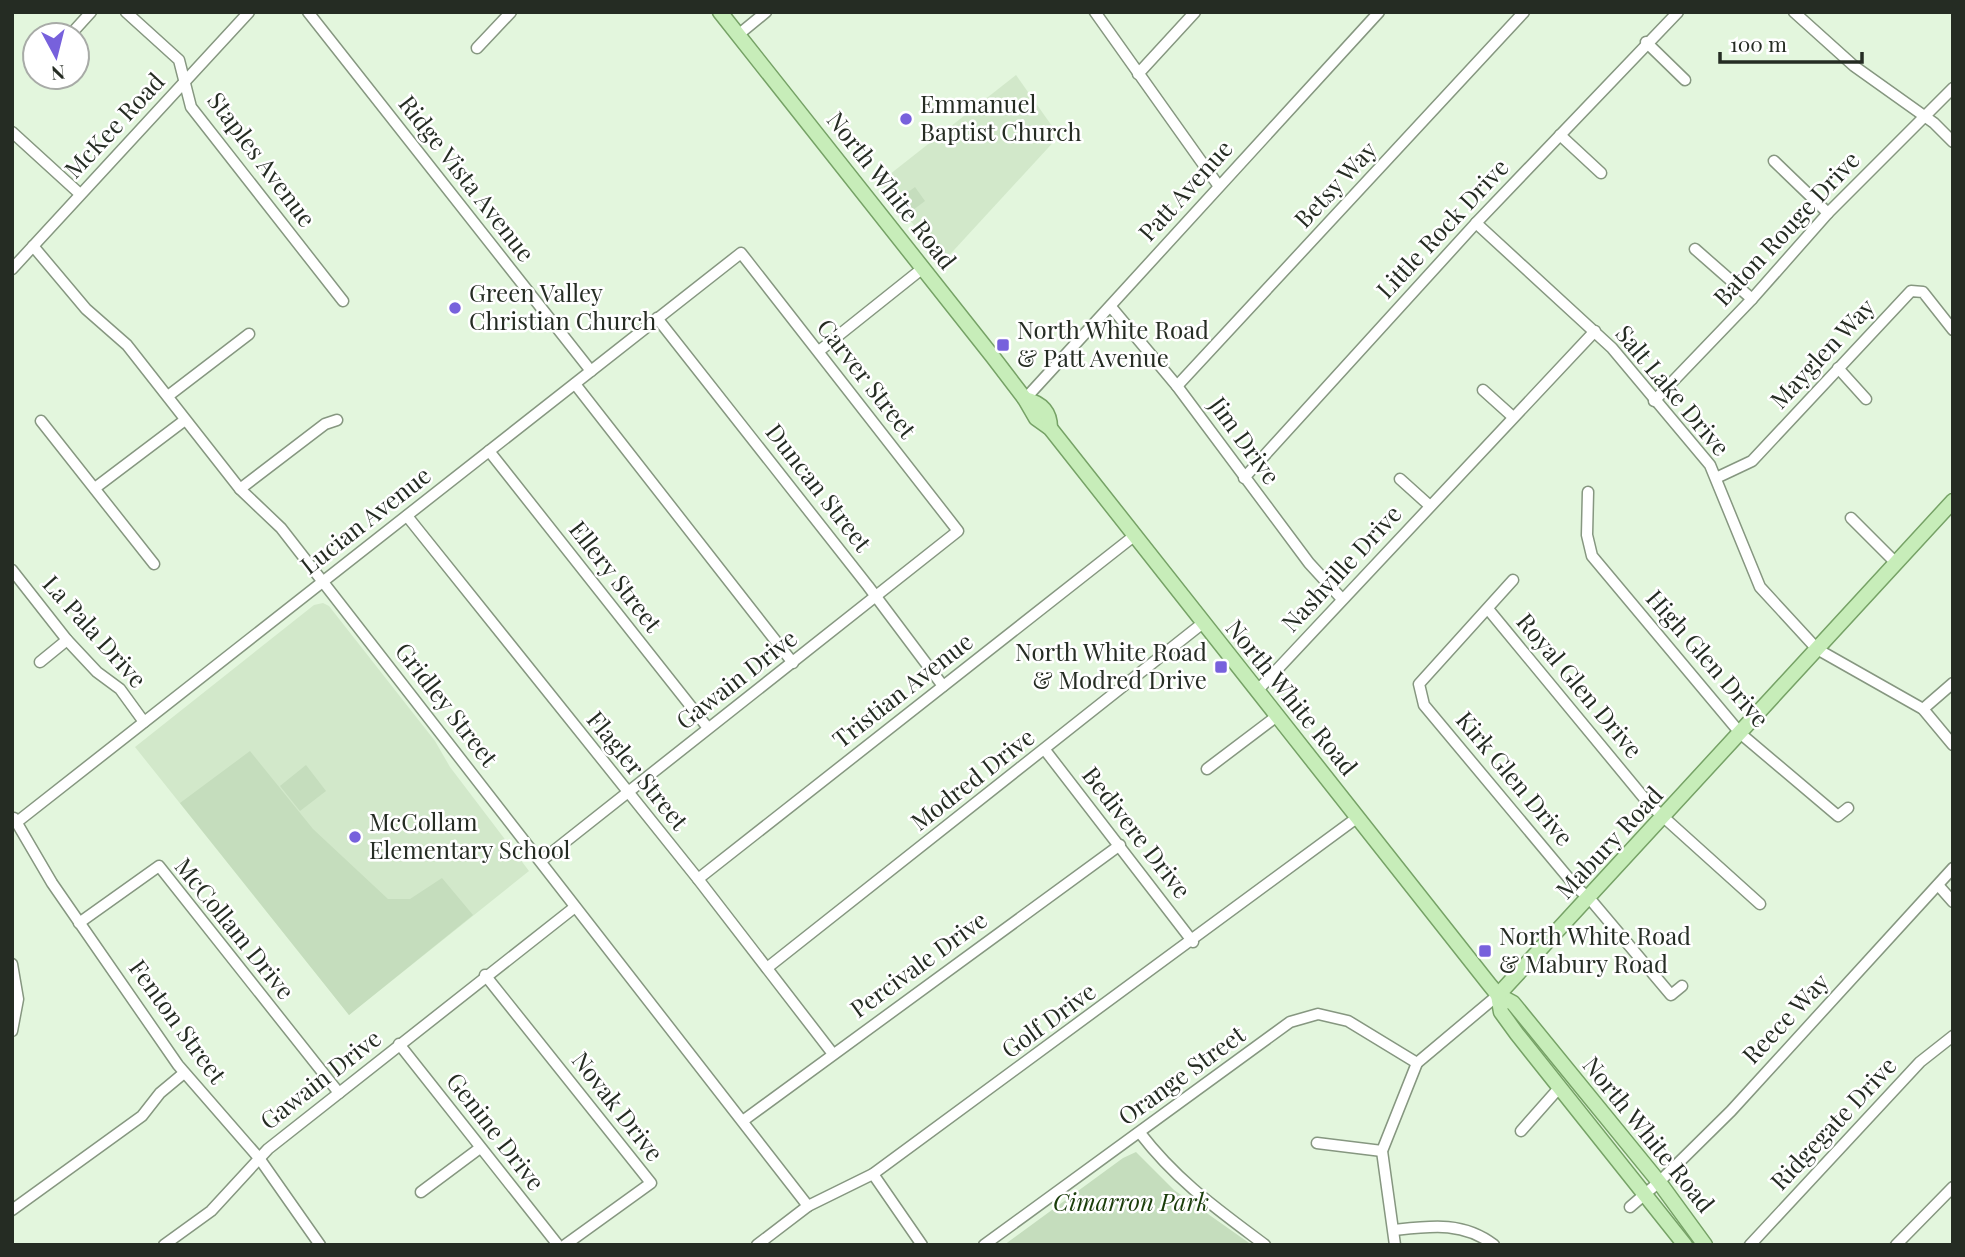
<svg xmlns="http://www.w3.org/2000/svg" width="1965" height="1257" viewBox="0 0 1965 1257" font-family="'Playfair Display',serif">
  <rect width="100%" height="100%" fill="#e3f6dd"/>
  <g fill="#d2e8ca">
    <polygon points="1016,75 1059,136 943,262 880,182"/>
    <polygon points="323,603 329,606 435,741 450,767 529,871 349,1015 135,747 314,605"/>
  </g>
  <g fill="#c5ddbd">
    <polygon points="915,187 925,201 913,210 900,198"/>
    <polygon points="250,751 313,829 388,899 410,899 442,878 473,915 349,1015 180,803"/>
    <polygon points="306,765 326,791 300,811 280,786"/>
    <polygon points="1136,1152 1174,1190 1252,1245 1004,1245 1123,1158"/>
  </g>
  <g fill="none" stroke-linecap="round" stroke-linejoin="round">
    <g stroke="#869780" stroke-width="13">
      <g id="minor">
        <polyline points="126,12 179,60 191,107 343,301"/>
        <polyline points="308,12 591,371"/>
        <polyline points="1095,12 1218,185"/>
        <polyline points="1794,12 1854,66 1934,123 1953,142"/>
        <polyline points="71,34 91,12"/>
        <polyline points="738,35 766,12"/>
        <polyline points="1646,42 1685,80"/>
        <polyline points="477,48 511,12"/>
        <polyline points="1138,74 1195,12"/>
        <polyline points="12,132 80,194"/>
        <polyline points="1560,135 1601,173"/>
        <polyline points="1774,161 1828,213"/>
        <polyline points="1476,223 1612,348 1710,465 1760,587 1817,649 1923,709 1953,745"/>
        <polyline points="33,246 86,309 127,345 240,489 281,528 808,1206"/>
        <polyline points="1695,249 1752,299"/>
        <polyline points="12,269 249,12"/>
        <polyline points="1111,307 1177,386 1309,563 1342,599"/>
        <polyline points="657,318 868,586 943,686"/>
        <polyline points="819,351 923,268"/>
        <polyline points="1838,368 1866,399"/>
        <polyline points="575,384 793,663"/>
        <polyline points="1177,386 1524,12"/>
        <polyline points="1483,390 1513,417"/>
        <polyline points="168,396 249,334"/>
        <polyline points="1025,399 1379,12"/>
        <polyline points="1654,401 1752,299 1828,213 1953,88"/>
        <polyline points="41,421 154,564"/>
        <polyline points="489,451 708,728"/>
        <polyline points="1244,478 1476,223 1678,12"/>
        <polyline points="1716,478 1752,461 1911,291 1923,292 1953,330"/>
        <polyline points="1400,479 1430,506"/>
        <polyline points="95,488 185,420"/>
        <polyline points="240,489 325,424 337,420"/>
        <polyline points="1588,492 1587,535 1592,556 1741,734 1838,816 1848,808"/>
        <polyline points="407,516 698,879 833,1054"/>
        <polyline points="1851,518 1896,563"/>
        <polyline points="12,570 67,640 97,672 120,689 144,722"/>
        <polyline points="1513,580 1419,684 1424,705 1576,887 1590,899 1671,995 1682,986"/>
        <polyline points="1488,609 1649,804 1760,904"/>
        <polyline points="40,662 67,640"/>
        <polyline points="1257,691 1595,331"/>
        <polyline points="1923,709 1953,683"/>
        <polyline points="1045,750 1193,942"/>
        <polyline points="1207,769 1277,716"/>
        <polyline points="14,818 52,883 178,1065 259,1158 320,1245"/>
        <polyline points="17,822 741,253 958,531 541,861"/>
        <polyline points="698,879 1134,536"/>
        <polyline points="1938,885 1953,902"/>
        <polyline points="79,923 159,866 339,1093"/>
        <polyline points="12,964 18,999 12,1031"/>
        <polyline points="767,968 1203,623"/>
        <polyline points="485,975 651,1183 565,1245"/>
        <polyline points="399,1044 558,1245"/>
        <polyline points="744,1120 1120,845"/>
        <polyline points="1521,1131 1559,1088"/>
        <path d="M1140,1133C1177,1181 1217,1209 1265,1245"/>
        <polyline points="1317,1143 1382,1151"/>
        <polyline points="873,1174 922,1245"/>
        <polyline points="421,1192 480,1148"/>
        <polyline points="1630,1207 1659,1182 1731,1111 1953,868"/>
        <polyline points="12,1210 142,1116 160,1093 184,1073"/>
        <path d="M1394,1230C1430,1226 1463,1221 1494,1245"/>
        <polyline points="164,1245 211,1211 268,1149 575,907"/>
        <polyline points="757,1245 808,1206 873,1174 1358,817"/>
        <polyline points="984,1245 1290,1022 1318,1014 1348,1021 1417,1063"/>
        <polyline points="1395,1245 1382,1151 1417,1063 1498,995"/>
        <polyline points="1750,1245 1920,1062 1953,1036"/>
        <polyline points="1896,1245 1953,1187"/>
      </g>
    </g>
    <g stroke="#76a266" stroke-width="17">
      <g id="major">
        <polyline points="720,12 993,357 1025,399 1036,418 1050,428 1489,984 1498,995 1513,1003 1659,1182 1705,1245"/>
        <path d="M1025,399C1041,403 1050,411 1050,428"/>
        <polyline points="1498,995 1953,501"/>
        <polyline points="1498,995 1501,1012 1517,1034 1685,1245"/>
      </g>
    </g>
    <use href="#minor" stroke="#fff" stroke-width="10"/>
    <use href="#major" stroke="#c7edb9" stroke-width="14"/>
  </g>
  <g fill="#7761dc" stroke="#fff" stroke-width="2.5">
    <circle cx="906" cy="119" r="7"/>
    <circle cx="455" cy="308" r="7"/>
    <rect x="996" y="338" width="14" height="14" rx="3.5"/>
    <rect x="1214" y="660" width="14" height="14" rx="3.5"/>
    <circle cx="355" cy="837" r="7"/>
    <rect x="1478" y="944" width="14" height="14" rx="3.5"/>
  </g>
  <g text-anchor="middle" stroke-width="5" stroke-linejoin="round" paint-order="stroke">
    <g font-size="24" fill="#252c23" stroke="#fff" text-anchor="start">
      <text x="920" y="113">Emmanuel<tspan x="920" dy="28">Baptist Church</tspan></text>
      <text x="469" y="302">Green Valley<tspan x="469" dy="28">Christian Church</tspan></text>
      <text x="1017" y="339">North White Road<tspan x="1017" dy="28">&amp; Patt Avenue</tspan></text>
      <text x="1207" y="661" text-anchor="end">North White Road<tspan x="1207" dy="28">&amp; Modred Drive</tspan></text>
      <text x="369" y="831">McCollam<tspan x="369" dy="28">Elementary School</tspan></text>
      <text x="1499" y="945">North White Road<tspan x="1499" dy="28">&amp; Mabury Road</tspan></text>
    </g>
    <g font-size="24" fill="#252c23" stroke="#fff">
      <text transform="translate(115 126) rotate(-47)" y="8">McKee Road</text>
      <text transform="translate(261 160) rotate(53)" y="8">Staples Avenue</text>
      <text transform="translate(466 179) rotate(52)" y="8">Ridge Vista Avenue</text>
      <text transform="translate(1336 185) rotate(-47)" y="8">Betsy Way</text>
      <text transform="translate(891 191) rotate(52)" y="8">North White Road</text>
      <text transform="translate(1186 191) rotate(-48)" y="8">Patt Avenue</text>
      <text transform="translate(1443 229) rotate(-47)" y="8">Little Rock Drive</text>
      <text transform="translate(1787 229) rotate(-47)" y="8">Baton Rouge Drive</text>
      <text transform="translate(1823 354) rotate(-47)" y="8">Mayglen Way</text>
      <text transform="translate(866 379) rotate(52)" y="8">Carver Street</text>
      <text transform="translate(1672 391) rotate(50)" y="8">Salt Lake Drive</text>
      <text transform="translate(1244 441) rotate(54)" y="8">Jim Drive</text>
      <text transform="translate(818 488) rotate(52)" y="8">Duncan Street</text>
      <text transform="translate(366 521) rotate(-38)" y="8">Lucian Avenue</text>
      <text transform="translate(1342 569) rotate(-47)" y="8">Nashville Drive</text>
      <text transform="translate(615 577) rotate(52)" y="8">Ellery Street</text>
      <text transform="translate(94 632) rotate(48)" y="8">La Pala Drive</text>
      <text transform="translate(1707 659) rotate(49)" y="8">High Glen Drive</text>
      <text transform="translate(737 680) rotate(-38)" y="8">Gawain Drive</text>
      <text transform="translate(1579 686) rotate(50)" y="8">Royal Glen Drive</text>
      <text transform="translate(903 691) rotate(-38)" y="8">Tristian Avenue</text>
      <text transform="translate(1291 698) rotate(51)" y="8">North White Road</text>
      <text transform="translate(446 705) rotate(52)" y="8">Gridley Street</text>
      <text transform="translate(637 771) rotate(51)" y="8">Flagler Street</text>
      <text transform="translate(1514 779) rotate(50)" y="8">Kirk Glen Drive</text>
      <text transform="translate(973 780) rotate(-38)" y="8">Modred Drive</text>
      <text transform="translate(1136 833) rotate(52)" y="8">Bedivere Drive</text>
      <text transform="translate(1610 843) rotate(-47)" y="8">Mabury Road</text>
      <text transform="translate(234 929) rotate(51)" y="8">McCollam Drive</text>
      <text transform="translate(919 965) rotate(-36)" y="8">Percivale Drive</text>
      <text transform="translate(1786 1019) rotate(-47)" y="8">Reece Way</text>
      <text transform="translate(1049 1021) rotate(-36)" y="8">Golf Drive</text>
      <text transform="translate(177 1022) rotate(54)" y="8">Fenton Street</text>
      <text transform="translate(1182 1076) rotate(-36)" y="8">Orange Street</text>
      <text transform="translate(321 1080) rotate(-38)" y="8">Gawain Drive</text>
      <text transform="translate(617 1107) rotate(52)" y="8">Novak Drive</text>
      <text transform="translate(1834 1124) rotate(-47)" y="8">Ridgegate Drive</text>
      <text transform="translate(495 1132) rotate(52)" y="8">Genine Drive</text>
      <text transform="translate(1648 1135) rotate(51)" y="8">North White Road</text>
    </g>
    <g font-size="24" font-style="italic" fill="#1a3d0a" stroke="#fff">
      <text x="1131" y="1211">Cimarron Park</text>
    </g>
  </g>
  <rect width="1965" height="1257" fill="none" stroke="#252c23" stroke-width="28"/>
  <g transform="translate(56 56) rotate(173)"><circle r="33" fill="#ffffff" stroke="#a8aba7" stroke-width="2"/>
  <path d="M0-5L12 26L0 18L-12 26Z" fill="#7761dc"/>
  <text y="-10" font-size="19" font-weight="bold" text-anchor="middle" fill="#252c23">N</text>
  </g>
  <path d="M1720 52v10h142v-10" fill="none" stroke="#252c23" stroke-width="3.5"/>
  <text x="1730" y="52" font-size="21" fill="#252c23" stroke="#ffffff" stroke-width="5" paint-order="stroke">100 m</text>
</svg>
